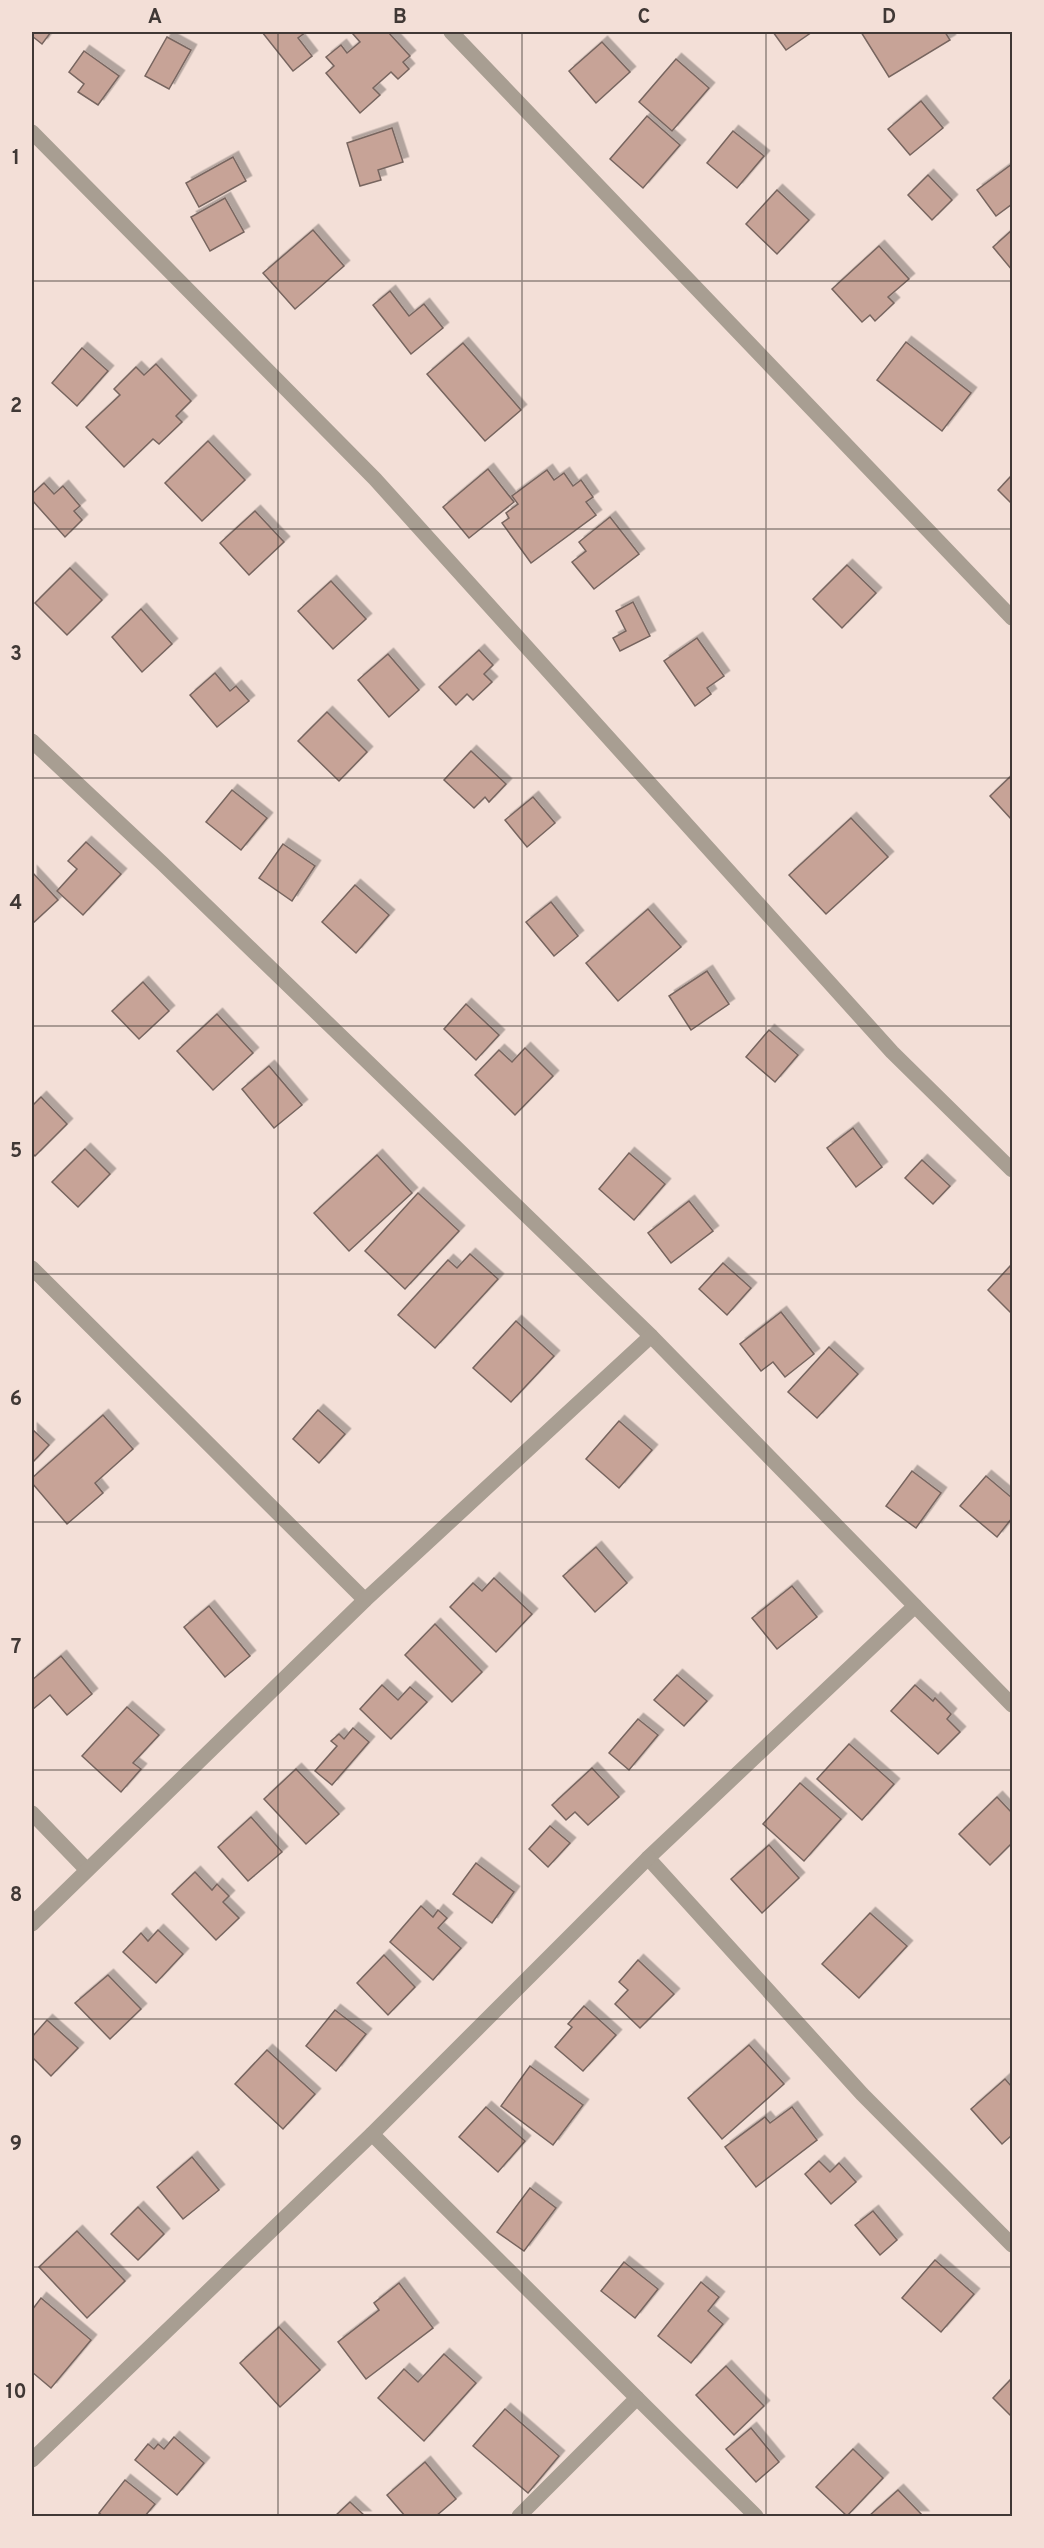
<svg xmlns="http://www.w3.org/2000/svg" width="1044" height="2548" viewBox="0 0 1044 2548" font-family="Overpass,sans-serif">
  <defs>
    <filter id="shadow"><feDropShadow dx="5.5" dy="-5.5" stdDeviation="0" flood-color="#0004"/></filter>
  </defs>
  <rect width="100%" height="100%" fill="#f3dfd7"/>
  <g fill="#c7a397" stroke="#77655f" stroke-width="1.5" filter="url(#shadow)">
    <polygon points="32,32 51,32 42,44 32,36"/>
    <polygon points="262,32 306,32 298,38 312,56 293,71"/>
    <polygon points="355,32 388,32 410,56 403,62 409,69 398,79 391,72 373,88 380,95 360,113 326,73 334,66 326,57 341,45 347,53 360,42 353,34"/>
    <polygon points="773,32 812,32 786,50"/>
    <polygon points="861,32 945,32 950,40 889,77"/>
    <polygon points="167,37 191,50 169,89 145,76"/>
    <polygon points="602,42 630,72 596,103 569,71"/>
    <polygon points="84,51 119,76 98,105 78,92 84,84 69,72"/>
    <polygon points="676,59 709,88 672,131 639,102"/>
    <polygon points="921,101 943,128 910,155 888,129"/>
    <polygon points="647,116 680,145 643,188 610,159"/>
    <polygon points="392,128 403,162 378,170 381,180 360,186 347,143"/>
    <polygon points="733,131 764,156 737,188 707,163"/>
    <polygon points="233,157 246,181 199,207 186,183"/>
    <polygon points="1012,164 1012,204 996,216 977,190"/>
    <polygon points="928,175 952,200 932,220 908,195"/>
    <polygon points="777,190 809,220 777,254 746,224"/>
    <polygon points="225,198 244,232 210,251 191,217"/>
    <polygon points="313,230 344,266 295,309 263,273"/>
    <polygon points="1012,230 1012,270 993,247"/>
    <polygon points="879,246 909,279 888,297 894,303 875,321 870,315 862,322 832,289"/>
    <polygon points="390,291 409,316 424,304 443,328 411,354 373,305"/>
    <polygon points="906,342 971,393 942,431 877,380"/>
    <polygon points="463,343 521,410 485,441 427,374"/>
    <polygon points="82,348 108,371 77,406 52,383"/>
    <polygon points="156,364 191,401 176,416 182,422 159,444 153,439 124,467 86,427 120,395 114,389 136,367 144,375"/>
    <polygon points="208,441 245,480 202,521 165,483"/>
    <polygon points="488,469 514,502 469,538 443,507"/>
    <polygon points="547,470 554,480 564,473 573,486 581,480 593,497 586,502 596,515 531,563 502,523 509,518 506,513 518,504 512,496"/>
    <polygon points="1012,475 1012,504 998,490"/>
    <polygon points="44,483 54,494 63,486 80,506 74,511 82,520 65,537 32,500 32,494"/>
    <polygon points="255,511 284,542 249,575 220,543"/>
    <polygon points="610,517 639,554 594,589 572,562 586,551 579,542"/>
    <polygon points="847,565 876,593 842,628 813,599"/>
    <polygon points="70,568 102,600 67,635 35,603"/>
    <polygon points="331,581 366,619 333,649 298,611"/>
    <polygon points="633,602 650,636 620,651 613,638 626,631 616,611"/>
    <polygon points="141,609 172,644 142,672 112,637"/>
    <polygon points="697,638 724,676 707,688 711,694 695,706 664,661"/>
    <polygon points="479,650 493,665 484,674 492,682 473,700 467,694 456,705 439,687"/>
    <polygon points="388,654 419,690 389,717 358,680"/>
    <polygon points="215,673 230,691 236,686 249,701 217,727 190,695"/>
    <polygon points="327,712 367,752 339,781 298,741"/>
    <polygon points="471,751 506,784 489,802 485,797 474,808 444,780"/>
    <polygon points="1012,775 1012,820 990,796"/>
    <polygon points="232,790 267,818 241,850 206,822"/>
    <polygon points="533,797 555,823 527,847 505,820"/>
    <polygon points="851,818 888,857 826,914 789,875"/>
    <polygon points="86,842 121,874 83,915 57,891 77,869 68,861"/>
    <polygon points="283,844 315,866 292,901 259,878"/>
    <polygon points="32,872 58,900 32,924"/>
    <polygon points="355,885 389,915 356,953 322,922"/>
    <polygon points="551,902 578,936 554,956 526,922"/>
    <polygon points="648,909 681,947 618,1001 586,963"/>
    <polygon points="707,971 729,1004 691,1030 669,996"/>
    <polygon points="143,982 169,1011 139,1039 112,1011"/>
    <polygon points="466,1004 499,1035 476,1060 444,1029"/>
    <polygon points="217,1014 253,1053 213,1090 177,1051"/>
    <polygon points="769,1030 798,1055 775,1082 746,1057"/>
    <polygon points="525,1048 553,1076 515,1115 475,1075 499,1050 512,1062"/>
    <polygon points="269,1066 302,1105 274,1128 242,1089"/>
    <polygon points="41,1097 67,1124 35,1156 32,1153 32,1106"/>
    <polygon points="853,1128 882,1167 856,1187 827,1148"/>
    <polygon points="85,1149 110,1174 78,1207 52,1182"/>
    <polygon points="629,1153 665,1184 634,1220 599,1189"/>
    <polygon points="377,1155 412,1193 349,1251 314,1213"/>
    <polygon points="922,1160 950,1186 933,1204 905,1178"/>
    <polygon points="418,1193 459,1231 405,1289 365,1251"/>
    <polygon points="689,1201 713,1231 671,1263 648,1233"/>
    <polygon points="470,1254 498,1279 435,1348 398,1315 448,1260 457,1268"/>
    <polygon points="723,1263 751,1288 727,1315 699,1289"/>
    <polygon points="1012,1264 1012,1314 988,1290"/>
    <polygon points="781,1312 814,1354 785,1377 773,1362 761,1371 740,1344"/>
    <polygon points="516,1321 554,1356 511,1402 473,1368"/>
    <polygon points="829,1347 858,1374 817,1418 788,1392"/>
    <polygon points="318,1410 345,1434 319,1463 293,1439"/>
    <polygon points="103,1415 133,1449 95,1483 103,1493 67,1524 32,1483 32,1478"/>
    <polygon points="619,1421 652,1450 619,1488 586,1459"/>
    <polygon points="32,1429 49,1445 32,1463"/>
    <polygon points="912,1471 941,1493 916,1528 886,1506"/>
    <polygon points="986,1476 1012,1498 1012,1518 997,1537 960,1506"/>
    <polygon points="596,1547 627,1583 595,1612 563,1576"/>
    <polygon points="494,1578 532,1614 496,1652 450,1607 473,1583 482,1591"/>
    <polygon points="792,1586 817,1617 777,1649 752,1618"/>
    <polygon points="209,1606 250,1656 225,1677 184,1627"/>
    <polygon points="435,1624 482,1672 452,1702 405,1655"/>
    <polygon points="61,1656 92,1694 67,1715 50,1695 32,1710 32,1680"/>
    <polygon points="677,1675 707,1701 684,1726 654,1700"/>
    <polygon points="382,1685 398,1700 410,1687 427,1702 391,1739 360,1709"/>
    <polygon points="915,1685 933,1701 935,1698 951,1714 947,1719 960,1732 938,1754 891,1711"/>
    <polygon points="127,1707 159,1735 133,1763 141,1769 121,1792 82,1756"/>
    <polygon points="638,1719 658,1735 629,1770 609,1753"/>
    <polygon points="353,1728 369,1742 332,1785 315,1771 337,1746 331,1741 339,1734 344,1739"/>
    <polygon points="849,1744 894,1784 862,1820 817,1779"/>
    <polygon points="592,1768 619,1797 588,1825 575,1812 566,1820 552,1805"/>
    <polygon points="296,1769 339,1814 306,1844 264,1799"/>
    <polygon points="800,1783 841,1819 804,1861 763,1824"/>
    <polygon points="997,1797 1012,1813 1012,1843 990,1865 959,1834"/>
    <polygon points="251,1817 282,1852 248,1881 218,1847"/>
    <polygon points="550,1826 570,1843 548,1867 529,1849"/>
    <polygon points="769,1845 799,1878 762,1913 731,1879"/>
    <polygon points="476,1863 514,1892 492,1923 453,1894"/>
    <polygon points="195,1872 212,1890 217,1884 229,1896 223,1902 239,1918 216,1940 172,1894"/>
    <polygon points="421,1906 433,1917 438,1910 447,1918 438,1928 461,1948 433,1980 390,1942"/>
    <polygon points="870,1913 907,1946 859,1998 822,1964"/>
    <polygon points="158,1930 183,1954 156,1983 123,1952 141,1933 148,1941"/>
    <polygon points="384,1955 415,1987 388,2015 357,1983"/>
    <polygon points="638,1960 674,1994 640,2028 615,2004 628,1990 619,1982"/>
    <polygon points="108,1975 141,2009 110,2039 75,2003"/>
    <polygon points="584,2006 616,2035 583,2071 555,2047 572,2027 568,2024"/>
    <polygon points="335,2010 366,2034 336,2071 306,2046"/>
    <polygon points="47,2020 78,2048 51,2076 32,2057 32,2037"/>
    <polygon points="749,2045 784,2084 722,2139 688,2098"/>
    <polygon points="267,2050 315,2094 283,2129 235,2084"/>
    <polygon points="530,2066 583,2105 553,2145 501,2106"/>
    <polygon points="1005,2079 1012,2087 1012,2135 1002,2144 971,2109"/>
    <polygon points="486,2107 525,2141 498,2172 459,2137"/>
    <polygon points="792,2107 817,2140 756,2187 725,2147 765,2117 770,2123"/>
    <polygon points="192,2157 219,2190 183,2219 157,2187"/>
    <polygon points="819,2161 830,2172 839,2163 856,2182 831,2204 805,2174"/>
    <polygon points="530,2188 556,2208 524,2251 497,2232"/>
    <polygon points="138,2207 164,2234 138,2260 111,2234"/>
    <polygon points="873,2211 897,2240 880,2255 855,2225"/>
    <polygon points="77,2231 125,2281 87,2318 39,2267"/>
    <polygon points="935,2260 974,2294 941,2332 902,2298"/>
    <polygon points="624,2262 658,2289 635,2318 601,2291"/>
    <polygon points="701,2282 719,2297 708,2311 723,2324 691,2363 658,2336"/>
    <polygon points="399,2283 433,2328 366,2379 338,2342 379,2310 374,2303"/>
    <polygon points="41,2298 91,2340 51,2388 32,2372 32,2310"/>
    <polygon points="279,2327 320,2370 280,2407 240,2363"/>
    <polygon points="444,2354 476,2383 424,2441 378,2398 404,2369 418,2382"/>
    <polygon points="726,2366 764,2406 734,2435 696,2395"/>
    <polygon points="1012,2378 1012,2417 993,2398"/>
    <polygon points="505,2409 559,2456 528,2493 473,2446"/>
    <polygon points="751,2428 779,2462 756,2482 726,2449"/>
    <polygon points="174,2437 204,2463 177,2495 135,2460 148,2444 154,2449 158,2444 164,2449"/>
    <polygon points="853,2449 883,2478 847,2516 816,2487"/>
    <polygon points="425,2462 456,2499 436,2516 405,2516 387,2495"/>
    <polygon points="125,2480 155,2504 145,2516 103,2516 99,2513"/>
    <polygon points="898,2490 923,2516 869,2516"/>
    <polygon points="350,2502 365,2516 335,2516"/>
  </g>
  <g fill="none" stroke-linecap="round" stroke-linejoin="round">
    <g stroke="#a89e92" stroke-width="15">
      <polyline points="451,32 1012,618"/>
      <polyline points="32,132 375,479 892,1052 1012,1170"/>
      <polyline points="32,741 163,864 651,1336 1012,1705"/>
      <polyline points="32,1268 365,1600"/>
      <polyline points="915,1606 648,1858 862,2094 1012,2245"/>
      <polyline points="32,1813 86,1869"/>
      <polyline points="32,1924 365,1600 651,1336"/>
      <polyline points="372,2134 637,2398 519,2516"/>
      <polyline points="637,2398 756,2516"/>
      <polyline points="32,2460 372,2134 648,1858"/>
    </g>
  </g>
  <path fill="none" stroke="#403835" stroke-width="1.5" stroke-opacity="0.55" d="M278,32V2516M522,32V2516M766,32V2516M32,281H1012M32,529H1012M32,778H1012M32,1026H1012M32,1274H1012M32,1522H1012M32,1770H1012M32,2019H1012M32,2267H1012"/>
  <rect width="1044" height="2548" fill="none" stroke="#f3dfd7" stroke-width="66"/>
  <rect x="33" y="33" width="978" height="2482" fill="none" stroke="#403835" stroke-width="2"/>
  <g font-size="20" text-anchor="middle" font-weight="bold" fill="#403835">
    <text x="155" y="23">A</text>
    <text x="400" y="23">B</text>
    <text x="644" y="23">C</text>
    <text x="889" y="23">D</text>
    <text x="16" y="164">1</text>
    <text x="16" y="412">2</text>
    <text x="16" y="660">3</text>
    <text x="16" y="909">4</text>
    <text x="16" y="1157">5</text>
    <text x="16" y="1405">6</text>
    <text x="16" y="1653">7</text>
    <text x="16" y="1901">8</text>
    <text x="16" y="2150">9</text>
    <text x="16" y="2398">10</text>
  </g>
</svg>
